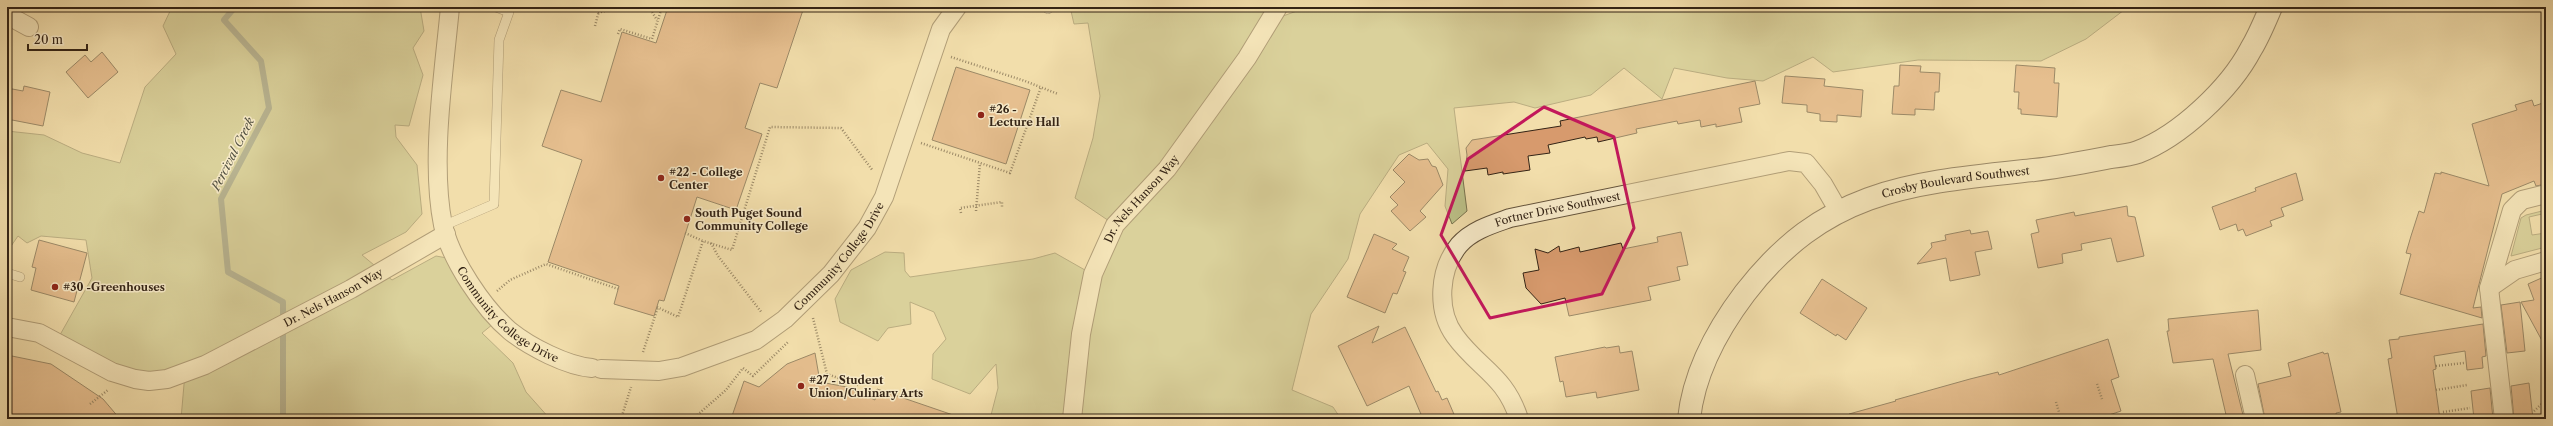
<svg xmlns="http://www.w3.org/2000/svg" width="2553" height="426" viewBox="0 0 2553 426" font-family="'Libre Caslon Text',serif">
  <rect width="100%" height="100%" fill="#f2deab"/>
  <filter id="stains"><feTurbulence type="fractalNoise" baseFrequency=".005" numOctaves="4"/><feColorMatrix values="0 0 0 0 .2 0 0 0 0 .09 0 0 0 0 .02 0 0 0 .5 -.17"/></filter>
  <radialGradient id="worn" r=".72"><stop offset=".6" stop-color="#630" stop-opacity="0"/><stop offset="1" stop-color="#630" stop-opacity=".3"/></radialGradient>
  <g fill="#bcc188" stroke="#78724e">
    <polygon points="172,7 420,7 424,31 413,48 423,75 409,126 395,125 396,137 417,165 422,214 406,232 362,255 392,280 436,256 458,260 498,320 482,333 513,363 526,392 550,419 181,419 185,373 149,381 56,342 92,278 86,240 41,236 27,243 18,236 7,252 7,131 44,135 82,153 120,163 145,87 176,54 163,26"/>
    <polygon points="1075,7 1287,7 1283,16 1308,7 2128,7 2086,39 2041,61 1918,60 1833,72 1813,57 1763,81 1727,78 1674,68 1662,99 1624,68 1591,95 1535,108 1514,102 1454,108 1467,211 1452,224 1445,206 1448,169 1427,143 1399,155 1360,214 1348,259 1311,314 1292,390 1333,407 1341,419 990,419 998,388 996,364 970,394 932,379 933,354 946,339 934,312 910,302 911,324 888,328 878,341 840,322 835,299 851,270 885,252 904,253 905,271 910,277 1033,259 1055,253 1092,274 1115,225 1075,198 1093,138 1100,96 1088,23 1074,24 1071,11"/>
    <polygon points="2542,211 2542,214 2529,217 2532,235 2546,233 2546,247 2511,256 2521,218 2526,215"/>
  </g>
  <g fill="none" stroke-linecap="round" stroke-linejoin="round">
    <polyline stroke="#717f70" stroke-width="6" points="235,7 224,20 261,61 269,108 221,199 228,272 283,302 283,419"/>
  </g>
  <g fill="#d79a6d" stroke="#332315">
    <polygon points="668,7 804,7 777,88 760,83 745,128 762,134 736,210 697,197 664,301 659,300 654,316 614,304 619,286 548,262 582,160 542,146 561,90 601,102 622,32 656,43"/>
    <polygon points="102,52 118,72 88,98 66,72 85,55 91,62"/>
    <polygon points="1900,65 1921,66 1920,72 1940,73 1939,92 1935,92 1934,110 1915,109 1915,115 1892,114 1894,86 1899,86"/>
    <polygon points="2016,65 2055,68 2054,83 2059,83 2057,117 2021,114 2021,109 2018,109 2019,92 2014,92"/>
    <polygon points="956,67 1030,90 1006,164 932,140"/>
    <polygon points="1785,76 1825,79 1824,86 1863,90 1861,117 1837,115 1837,122 1820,121 1820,114 1807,112 1807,105 1782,103"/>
    <polygon points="1755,81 1760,104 1739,108 1742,122 1716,127 1716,124 1701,127 1700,120 1678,124 1677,121 1636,129 1637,133 1598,142 1597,137 1586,139 1585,137 1548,145 1550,153 1528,156 1530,170 1503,174 1503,172 1488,175 1487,168 1465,171 1467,155 1466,148 1472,140 1561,126 1560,121"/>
    <polygon points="24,86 50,92 43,126 7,119 7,88 23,91"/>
    <polygon points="2532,100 2534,106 2546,102 2546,184 2536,186 2534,181 2502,194 2473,308 2481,307 2482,318 2400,294 2411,254 2406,253 2411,236 2419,211 2424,213 2435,173 2441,174 2441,172 2489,186 2472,124 2517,110 2515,105"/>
    <polygon points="1409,154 1419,160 1428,159 1432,166 1436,167 1443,185 1420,211 1426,217 1410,231 1391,211 1398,205 1390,197 1405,182 1393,170"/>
    <polygon points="2296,173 2303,200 2281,208 2284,216 2270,221 2272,226 2246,236 2243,229 2238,231 2236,224 2220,230 2212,207 2256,191 2255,188"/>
    <polygon points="2127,206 2128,216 2135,217 2144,256 2117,262 2111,238 2081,244 2082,250 2062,254 2063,263 2038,268 2031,234 2039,232 2036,220 2074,212 2075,216"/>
    <polygon points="1970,230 1971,234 1988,231 1992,249 1975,252 1980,275 1950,281 1946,258 1917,264 1932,247 1931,243 1946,240 1945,235"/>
    <polygon points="1681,232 1688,265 1677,267 1680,280 1648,287 1651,300 1569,316 1565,298 1541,304 1526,288 1523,273 1539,270 1535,249 1548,253 1559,246 1560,252 1579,247 1580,252 1621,243 1623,249 1658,242 1657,237"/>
    <polygon points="1374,234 1397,244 1392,249 1409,257 1403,271 1406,272 1397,294 1393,293 1385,313 1347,297"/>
    <polygon points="39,240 87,253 74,302 31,290 36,268 32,267"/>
    <polygon points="2546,276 2546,348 2521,302 2534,300 2528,284"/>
    <polygon points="1822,279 1867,308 1846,340 1837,334 1836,336 1800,313"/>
    <polygon points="2520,302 2525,351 2507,353 2501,305"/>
    <polygon points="2258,310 2261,350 2228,354 2244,419 2227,419 2213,359 2173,363 2167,331 2169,331 2168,319"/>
    <polygon points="2483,324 2486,356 2482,357 2483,368 2467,370 2465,351 2434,356 2436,369 2433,370 2440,419 2398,419 2388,359 2392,358 2389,340 2399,339 2399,337"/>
    <polygon points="1379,326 1372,343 1405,327 1436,392 1438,391 1442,400 1447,398 1456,419 1423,419 1409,386 1367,406 1338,346"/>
    <polygon points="2108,339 2119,377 2111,380 2121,411 2097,419 1850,419 1849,414 1896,401 1895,400 1970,379 1998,372 1999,375"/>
    <polygon points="1619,346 1620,353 1632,351 1639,390 1597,398 1596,392 1566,397 1563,381 1560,382 1555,357 1605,347 1606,348"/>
    <polygon points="2323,352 2324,354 2328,353 2341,412 2336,413 2337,419 2265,419 2258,384 2291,376 2288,363"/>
    <polygon points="815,353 820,382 847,387 875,400 877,389 956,416 956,419 731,419 744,381 759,387 787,364"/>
    <polygon points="7,355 51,364 103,399 120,419 7,419"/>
    <polygon points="2529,383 2533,419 2514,419 2511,386"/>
    <polygon points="2490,388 2493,419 2474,419 2471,391"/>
  </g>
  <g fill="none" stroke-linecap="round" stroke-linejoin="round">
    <g stroke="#63523a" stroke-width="10">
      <g id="lane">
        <polyline points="1047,7 1048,9"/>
        <polyline points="443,226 494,204 499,40 509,12 496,7"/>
        <polyline points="7,273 20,277"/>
      </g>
    </g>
    <g stroke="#63523a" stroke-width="20">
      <g id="street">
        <path id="s1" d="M450,7C444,72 430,161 443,225C451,260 483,308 510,331C530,347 567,366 592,368"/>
        <polyline points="7,15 29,27"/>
        <polyline points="2489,288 2515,270 2546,261"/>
        <path id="s2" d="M7,327L39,333L112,372L135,379L149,381L167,379L205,365L351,289L446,234"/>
        <path id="s3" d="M601,369L659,371L682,367L756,340L785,319L831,274L867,228L884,197L941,29L957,7"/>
        <polyline points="2245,375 2255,419"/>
        <path id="s4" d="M1072,419L1081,334L1093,274L1115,225L1167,169L1247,58L1278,7"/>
        <path id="s5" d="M1519,419C1505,375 1479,369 1455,336C1436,310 1439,269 1459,245C1472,230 1493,224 1510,218L1789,161L1806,163L1823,184L1838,210"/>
        <polyline points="2504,419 2489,288 2512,210 2522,200 2546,194"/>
      </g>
    </g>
    <g stroke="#332315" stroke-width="24">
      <g id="secondary">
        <path id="s6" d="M1689,419C1694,372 1717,330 1745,293C1826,188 1912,183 2034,170C2060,167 2085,162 2111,157C2120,156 2130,155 2138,152C2180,136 2230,89 2251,49C2259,36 2265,21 2271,7"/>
      </g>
    </g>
    <g stroke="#332315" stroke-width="2.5" stroke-dasharray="1 2" stroke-linecap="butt">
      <polyline points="649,7 657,20"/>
      <polyline points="598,13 618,7"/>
      <polyline points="595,26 600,7"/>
      <polyline points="618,34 620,29 652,39 662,7"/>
      <polyline points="951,57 1025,81 1058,94"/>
      <polyline points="921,143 1010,173 1041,87"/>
      <polyline points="976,211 980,163"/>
      <polyline points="961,213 960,208 1002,202 1002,207"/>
      <polyline points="685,233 703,241"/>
      <polyline points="711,243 718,256 762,313"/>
      <polyline points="497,291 510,280 546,264 618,289"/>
      <polyline points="657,307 678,317 703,241 732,250 770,127 841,128 873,171"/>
      <polyline points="813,318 827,374 858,385"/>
      <polyline points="643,352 658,307"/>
      <polyline points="2436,366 2464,363"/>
      <polyline points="2097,384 2102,399"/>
      <polyline points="2436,390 2467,385"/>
      <polyline points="2056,402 2059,412"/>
      <polyline points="90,404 108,390"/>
      <polyline points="2534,411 2546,400"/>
      <polyline points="2443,412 2470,408"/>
      <polyline points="695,417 726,390 743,368 753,376 789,341"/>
      <polyline points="621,419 631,387"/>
      <polyline points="691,419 695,417 695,419"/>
    </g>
    <use href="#lane" stroke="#f7eac8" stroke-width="9"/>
    <use href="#street" stroke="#f7eac8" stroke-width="18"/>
    <use href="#secondary" stroke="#f7eac8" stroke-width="22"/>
  </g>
  <path d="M0 0H2553V426H0ZM1544,107L1614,137L1634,228L1602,294L1490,318L1441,235L1468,159Z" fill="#f2deab" fill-opacity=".55" fill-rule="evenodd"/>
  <path fill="none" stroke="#c2185b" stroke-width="3" stroke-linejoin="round" d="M1544,107L1614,137L1634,228L1602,294L1490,318L1441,235L1468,159Z"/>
  <g fill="#8f2418" stroke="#f7eac8" stroke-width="1.5">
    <circle cx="981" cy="115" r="4"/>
    <circle cx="661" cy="178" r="4"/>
    <circle cx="687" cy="219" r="4"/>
    <circle cx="55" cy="287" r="4"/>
    <circle cx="801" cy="386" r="4"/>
  </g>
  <g text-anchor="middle" stroke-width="3" stroke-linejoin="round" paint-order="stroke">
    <g font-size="11" font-weight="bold" fill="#332315" stroke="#f7eac8" text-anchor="start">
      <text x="989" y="113">#26 -<tspan x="989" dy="13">Lecture Hall</tspan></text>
      <text x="669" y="176">#22 - College<tspan x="669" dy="13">Center</tspan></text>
      <text x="695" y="217">South Puget Sound<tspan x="695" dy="13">Community College</tspan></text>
      <text x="63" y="291">#30 -Greenhouses</text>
      <text x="809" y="384">#27 - Student<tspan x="809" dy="13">Union/Culinary Arts</tspan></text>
    </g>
    <g font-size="11" fill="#332315" stroke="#f7eac8">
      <text dy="4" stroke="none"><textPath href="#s6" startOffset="386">Crosby Boulevard Southwest</textPath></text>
      <text dy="4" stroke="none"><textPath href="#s4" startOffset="237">Dr. Nels Hanson Way</textPath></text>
      <text dy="4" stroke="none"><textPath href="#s5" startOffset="310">Fortner Drive Southwest</textPath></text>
      <text dy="4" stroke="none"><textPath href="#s3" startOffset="279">Community College Drive</textPath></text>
      <text dy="4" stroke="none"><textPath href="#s2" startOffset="357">Dr. Nels Hanson Way</textPath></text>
      <text dy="4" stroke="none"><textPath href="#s1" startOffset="333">Community College Drive</textPath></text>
    </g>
    <g font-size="12" font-style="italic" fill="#525142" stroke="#f7eac8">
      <text transform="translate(233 154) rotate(-63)" y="4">Percival Creek</text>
    </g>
  </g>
  <rect width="2553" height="426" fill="none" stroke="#f2deab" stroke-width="24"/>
  <rect x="8" y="8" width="2537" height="410" fill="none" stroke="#332315" stroke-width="2"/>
  <rect x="12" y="12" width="2529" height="402" fill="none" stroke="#332315"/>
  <path d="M28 44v6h59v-6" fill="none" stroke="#332315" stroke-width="2"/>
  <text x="34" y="44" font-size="12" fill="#332315" stroke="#f7eac8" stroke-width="3" paint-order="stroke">20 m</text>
  <rect width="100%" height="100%" filter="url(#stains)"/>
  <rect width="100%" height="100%" fill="url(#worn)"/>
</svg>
